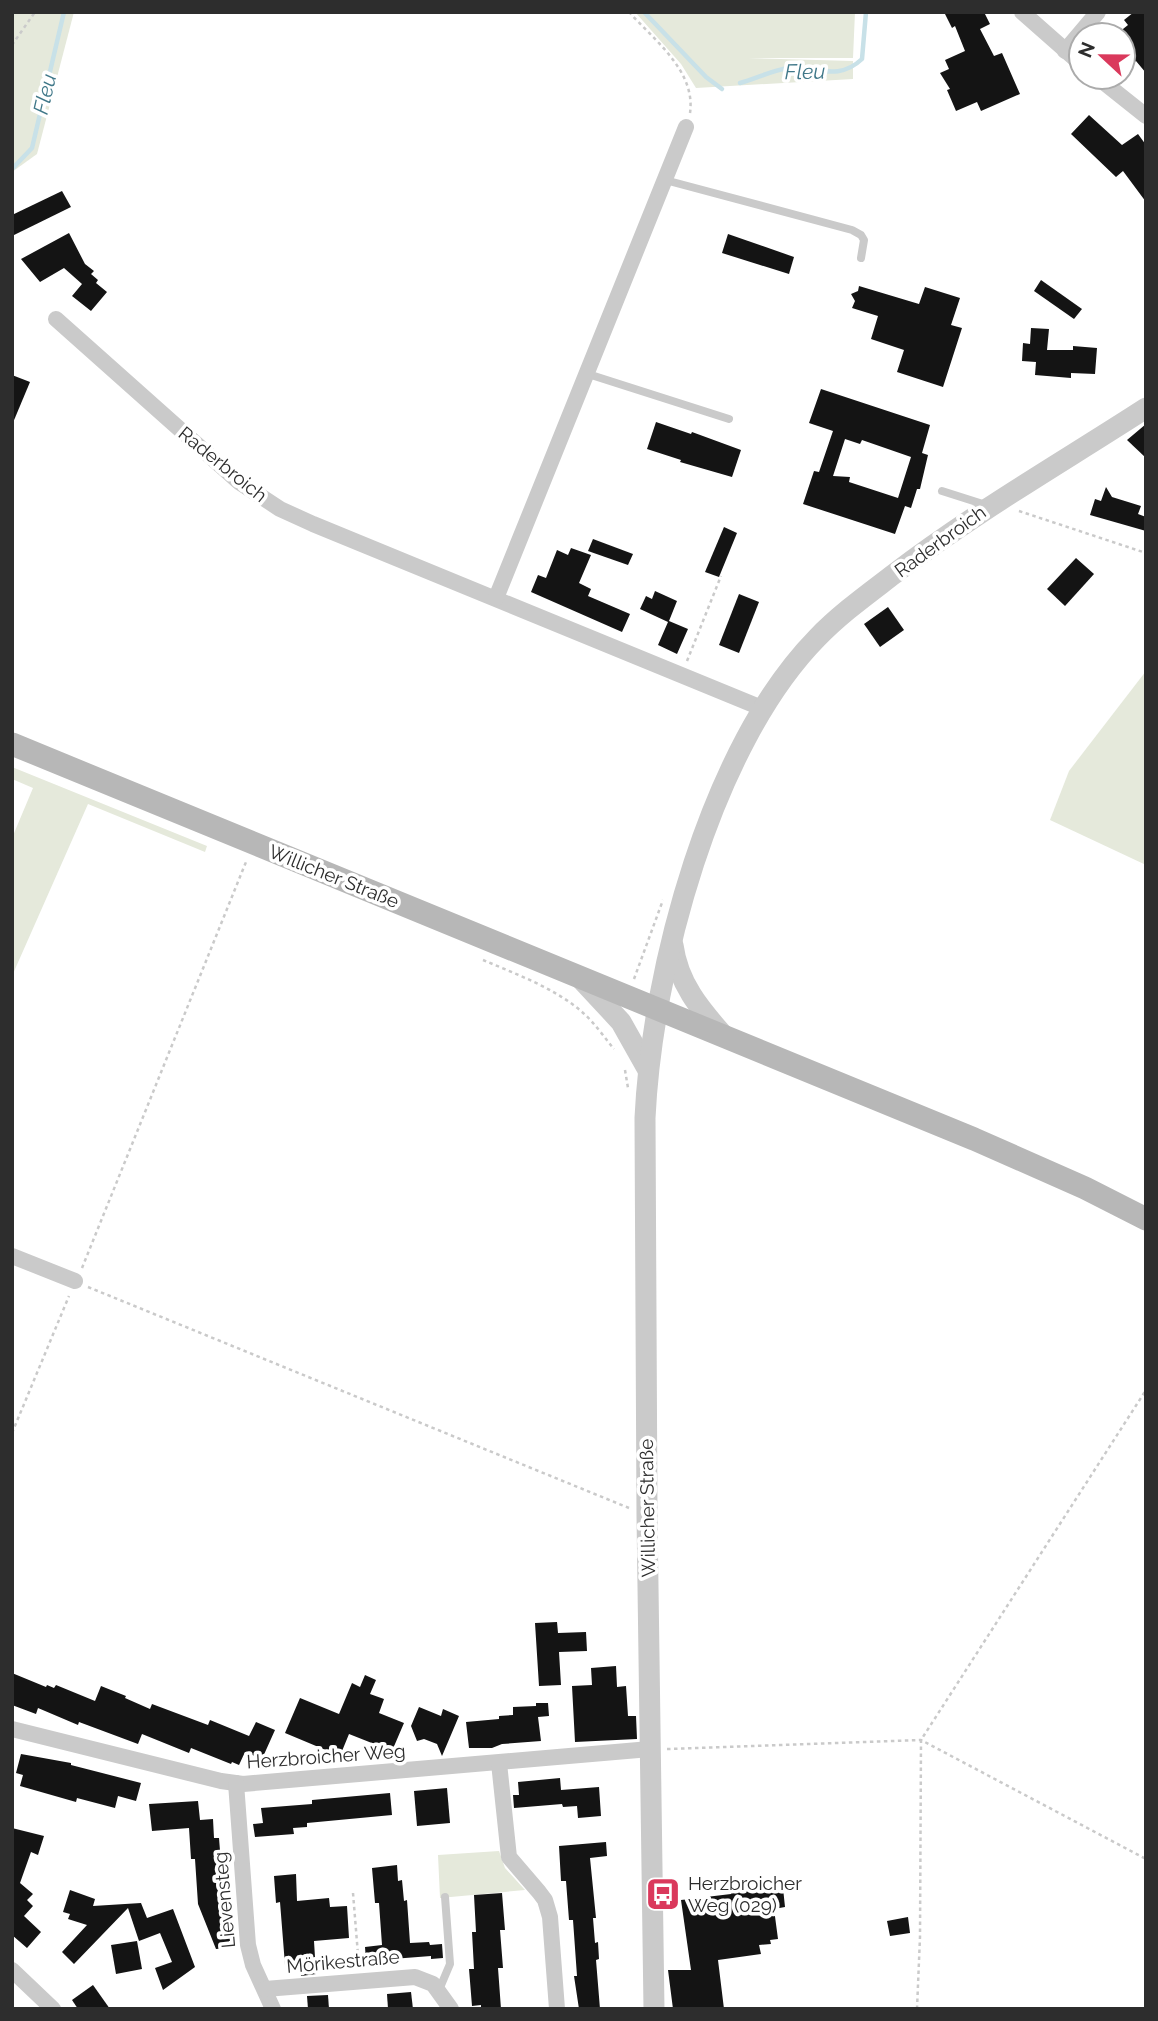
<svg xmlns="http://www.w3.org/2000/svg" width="1158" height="2021" viewBox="0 0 1158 2021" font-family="Raleway,sans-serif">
  <rect width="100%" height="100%" fill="#fff"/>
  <g fill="#e5e9db">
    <polygon points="12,12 74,12 37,154 12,172"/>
    <polygon points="635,12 855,12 853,58 748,58 853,61 853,79 696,88 681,64"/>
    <polygon points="1146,671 1146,865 1050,820 1069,771"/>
    <polygon points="12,767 207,846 205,852 88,804 12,976 12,838 33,788 12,779"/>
    <polygon points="499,1851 505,1868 525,1890 440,1898 438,1855"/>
  </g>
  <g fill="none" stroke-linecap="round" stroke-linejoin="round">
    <g stroke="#c8e1e8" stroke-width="4.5">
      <polyline points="644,12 706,77 722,89"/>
      <path d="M740,83C755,79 773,70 788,68C815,66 838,82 862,59L866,12"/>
      <polyline points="12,169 32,148 64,12"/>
    </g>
  </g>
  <g fill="#141414" fill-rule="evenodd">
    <polygon points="944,12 984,12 990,24 980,29 994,56 1002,53 1020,94 981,111 977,102 956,111 947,90 950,89 940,73 949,69 945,60 965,51 955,26 952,28"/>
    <polygon points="1134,12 1146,12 1146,73 1136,61 1123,71 1123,29 1128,25 1124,20"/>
    <polygon points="1089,115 1122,145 1138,134 1146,145 1146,202 1123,171 1116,177 1071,134"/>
    <polygon points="62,191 71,207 12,236 12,215"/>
    <polygon points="69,233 85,264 94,271 91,274 98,280 96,283 107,292 91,311 72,296 82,284 64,268 40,282 21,259"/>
    <polygon points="728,234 794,257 789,274 722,253"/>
    <polygon points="1041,280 1082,309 1074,319 1034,291"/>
    <polygon points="859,286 919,304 925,287 960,298 951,325 962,328 943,387 897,372 904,350 871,339 878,316 852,308 855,301 851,294 858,291"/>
    <polygon points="1031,328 1049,329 1047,350 1073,350 1073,346 1097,348 1095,374 1071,373 1071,378 1035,375 1036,362 1022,361 1023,343 1030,344"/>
    <polygon points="12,375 30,382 12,425"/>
    <path d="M821,389L930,425L922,453L928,455L920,489H917L911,508L905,506L895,534L803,504L814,471L819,472L833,431L809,423ZM845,439L860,444L862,440L911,457L898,498L849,482L850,477L833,476Z"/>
    <polygon points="656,422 691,434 692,432 741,450 732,477 680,462 681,460 647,449"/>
    <polygon points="1146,424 1146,458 1127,440"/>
    <polygon points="1106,487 1112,497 1141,506 1138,514 1146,517 1146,531 1090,515 1095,499 1101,501"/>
    <polygon points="724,527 737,533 719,577 705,572"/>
    <polygon points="593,539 633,554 628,565 588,551"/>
    <polygon points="571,548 591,555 579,583 591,589 588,596 630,614 622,632 531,592 538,575 546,578 557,550 568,555"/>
    <polygon points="1076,558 1094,574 1065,606 1047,589"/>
    <polygon points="655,591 677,601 669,621 688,629 677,654 658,645 668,622 640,609 646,596 652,599"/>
    <polygon points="739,594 759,602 739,653 719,645"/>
    <polygon points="888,607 904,630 880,647 864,624"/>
    <polygon points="557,1622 558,1633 586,1632 587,1651 559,1652 561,1685 539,1686 535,1623"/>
    <polygon points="616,1666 617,1687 626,1686 628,1716 636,1716 637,1739 575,1742 572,1686 592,1685 591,1668"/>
    <polygon points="12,1673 46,1687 47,1685 54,1688 56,1685 95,1701 101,1686 126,1696 125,1698 150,1709 152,1704 208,1725 210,1720 249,1736 256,1722 275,1730 262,1759 245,1752 239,1765 232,1762 231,1764 191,1748 189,1753 142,1734 138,1744 79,1722 78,1725 38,1708 36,1714 12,1705"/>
    <polygon points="365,1675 376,1680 370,1694 384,1699 379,1713 404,1723 392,1751 349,1734 340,1756 285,1733 300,1698 339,1714 352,1683 360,1687"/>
    <polygon points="536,1703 548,1703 549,1716 538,1717 541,1741 502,1744 492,1748 469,1748 466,1722 499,1719 499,1716 513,1715 513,1707 536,1706"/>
    <polygon points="419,1707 441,1716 443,1709 459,1716 442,1756 437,1744 424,1739 417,1741 411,1726"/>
    <polygon points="21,1754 71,1763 71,1765 141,1783 136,1801 118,1796 115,1808 77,1798 76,1802 20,1786 23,1775 16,1773"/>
    <polygon points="560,1778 561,1790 599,1787 601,1816 578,1818 577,1806 563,1807 562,1804 514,1808 513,1795 519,1795 518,1782"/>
    <polygon points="447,1788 450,1823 417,1826 414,1791"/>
    <polygon points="390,1793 392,1815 307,1823 307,1827 293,1828 294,1834 255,1837 253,1824 263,1823 261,1808 312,1804 312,1800"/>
    <polygon points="198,1801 200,1820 213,1819 214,1838 219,1838 225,1914 230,1913 232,1941 229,1941 229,1948 216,1949 198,1904 195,1859 191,1859 189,1828 152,1831 149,1804"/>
    <polygon points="12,1828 44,1836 38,1855 31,1852 20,1883 33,1894 27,1900 33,1906 24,1916 41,1932 27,1948 12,1935"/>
    <polygon points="606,1842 607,1856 590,1858 596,1918 593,1918 595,1943 598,1942 599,1959 596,1960 600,2009 579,2009 574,1976 577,1976 573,1920 569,1920 566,1881 561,1881 559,1846"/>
    <polygon points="397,1865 398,1881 402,1880 404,1901 407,1900 410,1943 429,1942 430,1945 442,1944 443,1958 431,1959 431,1956 366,1961 365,1947 382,1945 379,1903 375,1903 372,1868"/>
    <polygon points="296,1874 297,1901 329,1898 330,1907 347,1906 349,1938 314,1941 316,1974 301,1976 300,1964 285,1965 280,1902 276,1903 274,1876"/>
    <polygon points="731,1888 783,1888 785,1907 774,1909 778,1939 770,1940 771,1944 759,1945 761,1954 718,1960 724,2009 673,2009 668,1970 691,1970 681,1900 731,1894"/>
    <polygon points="70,1890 95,1899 93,1906 141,1903 147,1918 173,1909 195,1967 163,1990 155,1968 172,1962 160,1933 139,1941 128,1908 74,1964 62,1952 87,1925 68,1919 70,1914 63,1912"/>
    <polygon points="502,1893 505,1930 500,1930 503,1968 498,1968 501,2009 481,2009 481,2005 472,2006 469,1969 474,1969 472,1932 476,1932 474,1895"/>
    <polygon points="908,1917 910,1933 890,1936 887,1921"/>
    <polygon points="137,1941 142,1969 116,1974 111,1945"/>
    <polygon points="93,1985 110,2009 78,2009 72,2000"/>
    <polygon points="411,1992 413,2009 388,2009 387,1994"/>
    <polygon points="328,1995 329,2009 308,2009 307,1996"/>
  </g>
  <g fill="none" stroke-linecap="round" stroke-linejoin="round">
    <g stroke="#cacaca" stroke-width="2.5" stroke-dasharray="3.5 3.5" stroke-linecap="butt">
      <path d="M629,12C654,40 696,71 690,113"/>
      <polyline points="12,45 35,12"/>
      <polyline points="1019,511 1146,553"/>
      <polyline points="687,661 721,576"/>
      <path d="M483,960C516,974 554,988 581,1011C594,1022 604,1037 614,1049"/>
      <polyline points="634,979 663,900"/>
      <polyline points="625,1070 628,1088"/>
      <polyline points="82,1268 246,862"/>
      <polyline points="88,1287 629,1508"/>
      <polyline points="12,1433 69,1296"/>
      <polyline points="667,1749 921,1740 1146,1859"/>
      <polyline points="353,1893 359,1967"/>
      <polyline points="917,2009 920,1937 921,1740 1146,1390"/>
    </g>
    <g stroke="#cacaca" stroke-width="8">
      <polyline points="665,180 852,230 861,235 864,240 861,258"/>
      <polyline points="588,374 729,419"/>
      <polyline points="942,491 986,505"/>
      <polyline points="439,1990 450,1964 445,1897"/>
    </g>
    <g stroke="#cacaca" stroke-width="16">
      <polyline points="1022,12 1081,64"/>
      <polyline points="1065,51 1098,12"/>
      <polyline points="1097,77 1146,116"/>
      <polyline points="56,319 239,482 280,509 313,524 764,709"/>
      <polyline points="496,598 686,127"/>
      <polyline points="12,1256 75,1281"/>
      <polyline points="12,1729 221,1781 243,1784 650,1749"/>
      <polyline points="499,1763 509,1857 539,1892 545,1900 550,1917 557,2009"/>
      <polyline points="236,1783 248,1945 253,1965 273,2009"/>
      <polyline points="12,1970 53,2009"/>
      <polyline points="265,1989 415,1977 433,1984 451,2009"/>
    </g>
    <g stroke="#cacaca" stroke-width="21">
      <path d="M673,945C678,983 700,1009 724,1036"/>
      <polyline points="582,980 621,1022 648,1070"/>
      <path d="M654,2009L647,1516L645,1118C652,970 711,746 817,638C840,614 868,594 894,574C974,513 1061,463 1146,408"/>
    </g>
    <polyline stroke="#b7b7b7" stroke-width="23" points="12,744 974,1139 1085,1188 1146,1219"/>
  </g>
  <defs>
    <g id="bus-square" transform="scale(1.75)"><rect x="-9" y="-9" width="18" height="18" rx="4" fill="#da395c" stroke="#fff"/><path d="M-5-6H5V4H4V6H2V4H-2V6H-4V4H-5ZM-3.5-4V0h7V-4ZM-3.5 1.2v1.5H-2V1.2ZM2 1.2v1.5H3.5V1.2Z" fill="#fff"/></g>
  </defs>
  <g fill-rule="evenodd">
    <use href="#bus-square" x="663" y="1894"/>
  </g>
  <g text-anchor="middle" stroke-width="7" stroke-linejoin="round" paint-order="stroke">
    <g font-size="19" fill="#2d2d2d" stroke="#fff">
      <text transform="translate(223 464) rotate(39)" y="7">Raderbroich</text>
      <text transform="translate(940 541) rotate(-36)" y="7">Raderbroich</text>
      <text transform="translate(334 876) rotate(22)" y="7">Willicher Straße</text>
      <text transform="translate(647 1508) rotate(-91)" y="7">Willicher Straße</text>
      <text transform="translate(326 1756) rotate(-4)" y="7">Herzbroicher Weg</text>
      <text transform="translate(224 1900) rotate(-95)" y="7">Lievensteg</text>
      <text transform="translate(343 1961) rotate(-5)" y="7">Mörikestraße</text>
    </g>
    <g font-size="19" fill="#2d2d2d" stroke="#fff" text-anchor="start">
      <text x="688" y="1890">Herzbroicher<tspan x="688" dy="22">Weg (029)</tspan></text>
    </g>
    <g font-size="21" font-style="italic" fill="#407889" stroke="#fff">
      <text transform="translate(805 72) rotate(-1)" y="7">Fleu</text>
      <text transform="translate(45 94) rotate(-77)" y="7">Fleu</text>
    </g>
  </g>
  <rect width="1158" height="2021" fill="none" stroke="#2d2d2d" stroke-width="28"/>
  <g transform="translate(1102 56) rotate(292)"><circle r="33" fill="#ffffff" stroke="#ababab" stroke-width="2"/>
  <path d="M0-5L12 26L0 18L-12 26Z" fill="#da395c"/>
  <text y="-10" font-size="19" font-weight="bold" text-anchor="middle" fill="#2d2d2d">N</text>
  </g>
</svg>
